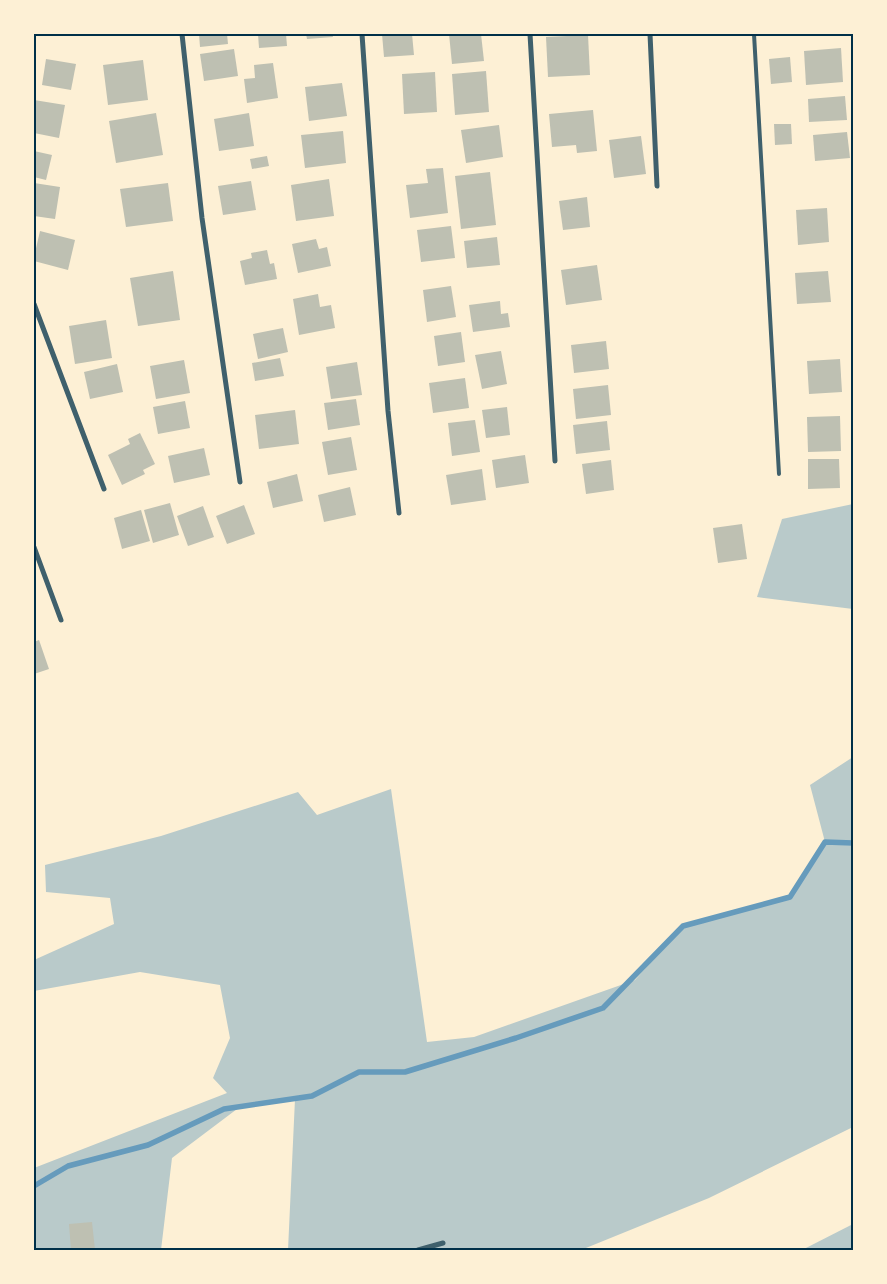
<svg xmlns="http://www.w3.org/2000/svg" width="887" height="1284" viewBox="0 0 887 1284" font-family="'PT Sans Narrow',sans-serif">
  <rect width="100%" height="100%" fill="#fdf0d5"/>
  <g fill="#b9caca">
    <polygon points="853,504 853,609 757,597 782,519"/>
    <polygon points="853,757 853,1127 709,1198 581,1250 288,1250 295,1099 241,1106 172,1158 161,1250 34,1250 34,1168 227,1093 213,1078 230,1038 220,985 140,972 34,991 34,960 114,924 110,898 46,892 45,865 161,836 298,792 317,815 391,789 427,1042 474,1037 635,980 683,926 790,897 825,842 810,785"/>
    <polygon points="853,1224 853,1250 802,1250"/>
  </g>
  <g fill="none" stroke-linecap="round" stroke-linejoin="round">
    <polyline stroke="#669bbc" stroke-width="5.5" points="34,1186 68,1166 148,1145 224,1109 312,1096 359,1072 405,1072 516,1038 603,1008 683,926 790,897 825,842 853,843"/>
  </g>
  <g fill="#bec0b2">
    <polygon points="199,34 227,34 228,44 200,47"/>
    <polygon points="258,34 286,34 287,46 259,48"/>
    <polygon points="306,34 332,34 333,37 307,39"/>
    <polygon points="382,34 412,34 414,55 384,57"/>
    <polygon points="449,34 481,34 484,61 452,64"/>
    <polygon points="588,35 590,75 548,77 546,37"/>
    <polygon points="841,48 843,82 806,85 804,51"/>
    <polygon points="234,49 238,76 204,81 200,54"/>
    <polygon points="790,57 792,82 771,84 769,59"/>
    <polygon points="46,59 76,64 71,90 42,85"/>
    <polygon points="143,60 148,100 108,105 103,65"/>
    <polygon points="273,63 278,98 247,103 244,79 255,78 254,65"/>
    <polygon points="486,71 489,112 455,115 452,74"/>
    <polygon points="435,72 437,112 404,114 402,74"/>
    <polygon points="342,83 347,116 309,121 305,87"/>
    <polygon points="845,96 847,120 809,122 808,99"/>
    <polygon points="34,100 65,105 59,138 34,133"/>
    <polygon points="593,110 597,151 577,153 576,145 552,147 549,114"/>
    <polygon points="156,113 163,155 116,163 109,121"/>
    <polygon points="249,113 254,146 219,151 214,119"/>
    <polygon points="774,124 791,124 792,144 775,145"/>
    <polygon points="499,125 503,157 466,163 461,130"/>
    <polygon points="343,131 346,163 305,168 301,135"/>
    <polygon points="847,132 850,158 815,161 813,135"/>
    <polygon points="641,136 646,174 614,178 609,140"/>
    <polygon points="34,151 52,155 46,180 34,177"/>
    <polygon points="267,156 269,166 252,169 250,159"/>
    <polygon points="443,168 448,213 410,218 406,185 428,183 426,169"/>
    <polygon points="490,172 496,225 461,229 455,176"/>
    <polygon points="329,179 334,216 296,221 291,185"/>
    <polygon points="251,181 256,210 223,215 218,186"/>
    <polygon points="34,183 60,187 55,219 34,216"/>
    <polygon points="168,183 173,221 126,227 120,189"/>
    <polygon points="587,197 590,227 563,230 559,201"/>
    <polygon points="827,208 829,242 798,245 796,210"/>
    <polygon points="451,226 455,258 421,262 417,230"/>
    <polygon points="40,231 75,240 68,270 34,261 34,257"/>
    <polygon points="497,237 500,265 467,268 464,241"/>
    <polygon points="316,239 319,249 327,247 331,266 298,273 292,244"/>
    <polygon points="267,250 270,264 274,263 277,279 245,285 240,261 252,258 251,253"/>
    <polygon points="597,265 602,300 566,305 561,270"/>
    <polygon points="173,271 180,320 138,326 130,278"/>
    <polygon points="828,271 831,302 797,304 795,273"/>
    <polygon points="451,286 456,317 427,322 423,290"/>
    <polygon points="318,294 320,307 331,305 335,328 299,335 293,299"/>
    <polygon points="500,301 501,314 508,313 510,327 473,332 469,305"/>
    <polygon points="106,320 112,358 75,364 69,326"/>
    <polygon points="283,328 288,352 258,359 253,334"/>
    <polygon points="461,332 465,362 438,366 434,336"/>
    <polygon points="606,341 609,369 574,373 571,345"/>
    <polygon points="501,351 507,384 482,389 475,355"/>
    <polygon points="280,358 284,376 255,381 252,363"/>
    <polygon points="840,359 842,392 809,394 807,361"/>
    <polygon points="184,360 190,393 156,399 150,366"/>
    <polygon points="357,362 362,395 331,399 326,367"/>
    <polygon points="117,364 123,392 90,399 84,372"/>
    <polygon points="465,378 469,408 433,413 429,383"/>
    <polygon points="608,385 611,415 576,419 573,389"/>
    <polygon points="356,399 360,425 328,430 324,403"/>
    <polygon points="185,401 190,428 158,434 153,407"/>
    <polygon points="507,407 510,435 486,438 482,410"/>
    <polygon points="295,410 299,444 259,449 255,415"/>
    <polygon points="840,416 841,451 808,452 807,417"/>
    <polygon points="475,420 480,452 452,456 448,423"/>
    <polygon points="607,421 610,450 576,454 573,425"/>
    <polygon points="140,433 155,464 143,470 145,474 122,485 108,455 130,444 128,439"/>
    <polygon points="351,437 357,470 328,475 322,442"/>
    <polygon points="204,448 210,475 174,483 168,456"/>
    <polygon points="525,455 529,483 496,488 492,460"/>
    <polygon points="808,459 839,459 840,488 808,489"/>
    <polygon points="611,460 614,490 586,494 582,464"/>
    <polygon points="482,469 486,500 451,505 446,475"/>
    <polygon points="297,474 303,501 273,508 267,482"/>
    <polygon points="350,487 356,515 324,522 318,495"/>
    <polygon points="170,503 179,535 153,543 144,510"/>
    <polygon points="244,505 255,534 227,544 216,516"/>
    <polygon points="203,506 214,537 188,546 177,516"/>
    <polygon points="141,510 150,541 122,549 114,518"/>
    <polygon points="742,524 747,559 718,563 713,528"/>
    <polygon points="39,640 49,669 34,674 34,642"/>
    <polygon points="92,1222 95,1250 71,1250 69,1224"/>
  </g>
  <g fill="none" stroke-linecap="round" stroke-linejoin="round">
    <polyline stroke="#3f606c" stroke-width="4" points="754,34 779,474"/>
    <g stroke="#3f606c" stroke-width="5">
      <polyline points="182,34 202,218 240,482"/>
      <polyline points="362,34 388,411 399,513"/>
      <polyline points="530,34 555,461"/>
      <polyline points="650,34 657,186"/>
      <polyline points="34,304 104,489"/>
      <polyline points="34,547 61,620"/>
      <polyline points="418,1250 443,1243"/>
    </g>
  </g>
  <rect width="887" height="1284" fill="none" stroke="#fdf0d5" stroke-width="70"/>
  <rect x="35" y="35" width="817" height="1214" fill="none" stroke="#003049" stroke-width="2"/>
</svg>
